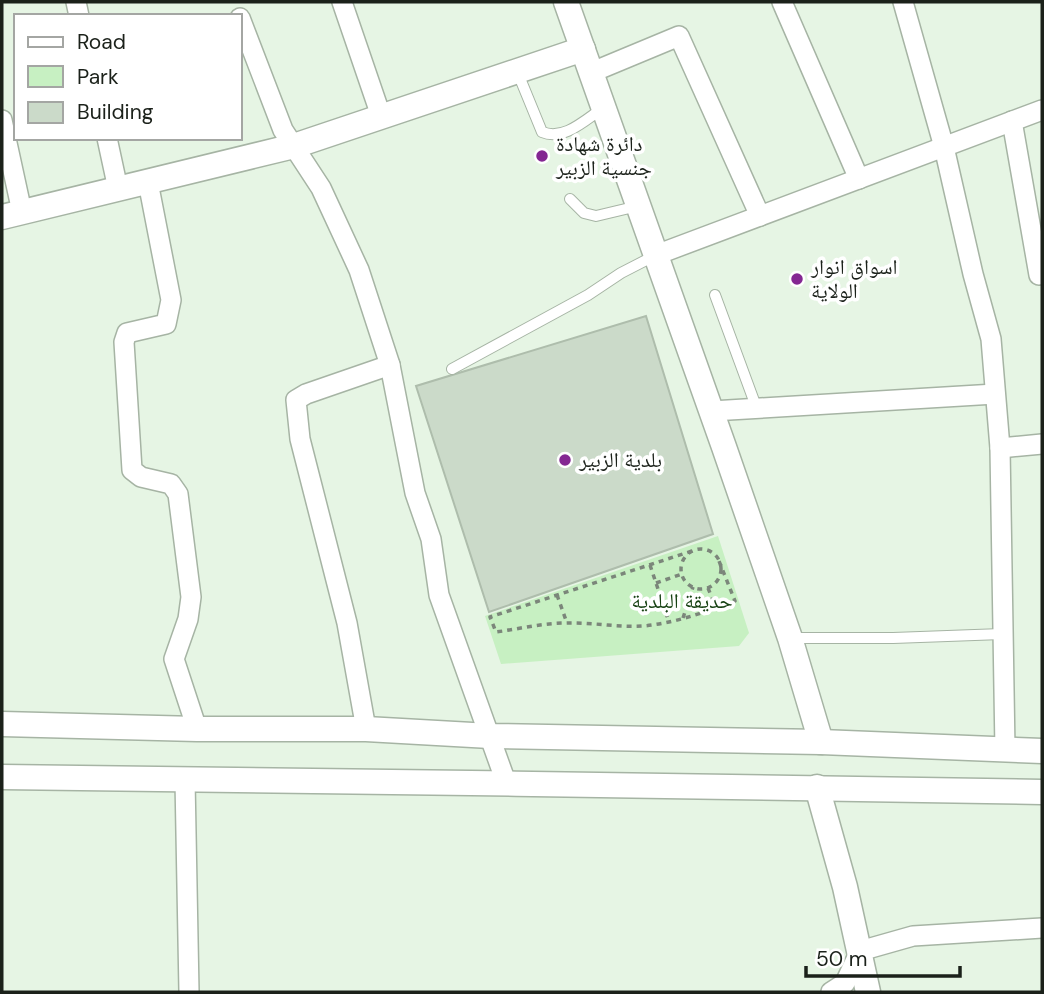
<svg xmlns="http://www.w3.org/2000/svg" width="1044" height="994" viewBox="0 0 1044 994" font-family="'DM Sans','Noto Naskh Arabic',sans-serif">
  <rect width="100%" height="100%" fill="#e6f5e4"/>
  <polygon fill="#c7f0c2" points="718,536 749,633 739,646 501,664 485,616"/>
  <polygon fill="#cbdac9" stroke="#aebdac" stroke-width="2" points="646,316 713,534 489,612 416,386"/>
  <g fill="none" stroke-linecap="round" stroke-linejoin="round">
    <g stroke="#a6b4a4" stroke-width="12">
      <g id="service">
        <path d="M517,71L542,132C564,141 585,120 603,108"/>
        <polyline points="570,199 584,213 596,216 638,206"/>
        <polyline points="715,295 757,409"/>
        <polyline points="452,369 588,295 621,273 656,255"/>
        <polyline points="790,638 893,638 1002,634"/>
      </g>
    </g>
    <g stroke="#a6b4a4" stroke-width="22">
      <g id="minor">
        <polyline points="76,2 79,16"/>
        <polyline points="342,2 381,116"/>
        <polyline points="782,2 859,179"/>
        <polyline points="903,2 944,147 973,274 991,339 1000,448 1005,750"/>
        <polyline points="240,18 283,130 321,188 359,270 390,365 415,493 431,539 439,595 507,785"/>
        <polyline points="590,73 679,36 760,216"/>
        <polyline points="2,120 22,212"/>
        <polyline points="1012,121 1039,275 1042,274"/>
        <polyline points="107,138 118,189"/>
        <polyline points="148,182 171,300 166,324 127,333 124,342 132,470 141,477 171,484 178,494 191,597 188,619 174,659 197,729"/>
        <polyline points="656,255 1042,110"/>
        <polyline points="712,411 995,394"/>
        <polyline points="1000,448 1042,444"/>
        <polyline points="366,729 347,623 300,439 296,400 306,394 390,365"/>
        <polyline points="185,780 189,992"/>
        <polyline points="831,992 845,983 860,951 913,936 1042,928"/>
      </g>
    </g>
    <g stroke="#a6b4a4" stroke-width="27">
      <g id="tertiary">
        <polyline points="566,2 724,447 790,638 821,742"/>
        <polyline points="2,217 294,146 583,49"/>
        <polyline points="2,724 197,729 366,729 490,736 821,742 1042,751"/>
        <path d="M2,777C349,783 695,784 1042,792"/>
        <polyline points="817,787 845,887 868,992"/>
      </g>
    </g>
    <g stroke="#7b867a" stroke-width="3.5" stroke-dasharray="5 5" stroke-linecap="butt">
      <circle cx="701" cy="569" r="20"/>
      <path d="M692,551L490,617L496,632C519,629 542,623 566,623C594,622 624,629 652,625C681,621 708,611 735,601L719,561"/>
      <polyline points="650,565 669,622"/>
      <polyline points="656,583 682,574"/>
      <polyline points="708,588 716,608"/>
      <polyline points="557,595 567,623"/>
      <polyline points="683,618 693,587"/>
    </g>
    <use href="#service" stroke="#fff" stroke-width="10"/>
    <use href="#minor" stroke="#fff" stroke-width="19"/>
    <use href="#tertiary" stroke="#fff" stroke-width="24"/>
  </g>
  <g fill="#842792" stroke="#fff" stroke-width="2.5">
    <circle cx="542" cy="156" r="7"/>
    <circle cx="797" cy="279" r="7"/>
    <circle cx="565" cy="460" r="7"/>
  </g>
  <g text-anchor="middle" stroke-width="7" stroke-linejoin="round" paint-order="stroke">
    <g font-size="21" fill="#1b211a" stroke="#fff" text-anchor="start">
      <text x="556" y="151">دائرة شهادة<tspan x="556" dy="24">جنسية الزبير</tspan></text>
      <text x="811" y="274">اسواق انوار<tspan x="811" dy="24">الولاية</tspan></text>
      <text x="579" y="467">بلدية الزبير</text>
    </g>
    <g font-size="21" fill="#174213" stroke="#fff">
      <text x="682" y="608">حديقة البلدية</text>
    </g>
  </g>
  <rect width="1044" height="994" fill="none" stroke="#1b211a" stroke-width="7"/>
  <rect x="14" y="14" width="228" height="126" fill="#ffffff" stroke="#a4a6a3" stroke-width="2"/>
  <rect x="28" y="37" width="35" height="10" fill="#ffffff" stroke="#a4a6a3" stroke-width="2"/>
  <text x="77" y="49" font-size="21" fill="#1b211a">Road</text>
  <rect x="28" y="66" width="35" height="21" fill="#c7f0c2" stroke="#a4a6a3" stroke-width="2"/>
  <text x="77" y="84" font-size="21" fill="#1b211a">Park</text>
  <rect x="28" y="102" width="35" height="21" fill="#cbdac9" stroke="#a4a6a3" stroke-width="2"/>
  <text x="77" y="119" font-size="21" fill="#1b211a">Building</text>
  <path d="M806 966v10h154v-10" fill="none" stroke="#1b211a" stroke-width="3.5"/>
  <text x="816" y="966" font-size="21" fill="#1b211a" stroke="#ffffff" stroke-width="5" paint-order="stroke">50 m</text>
</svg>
